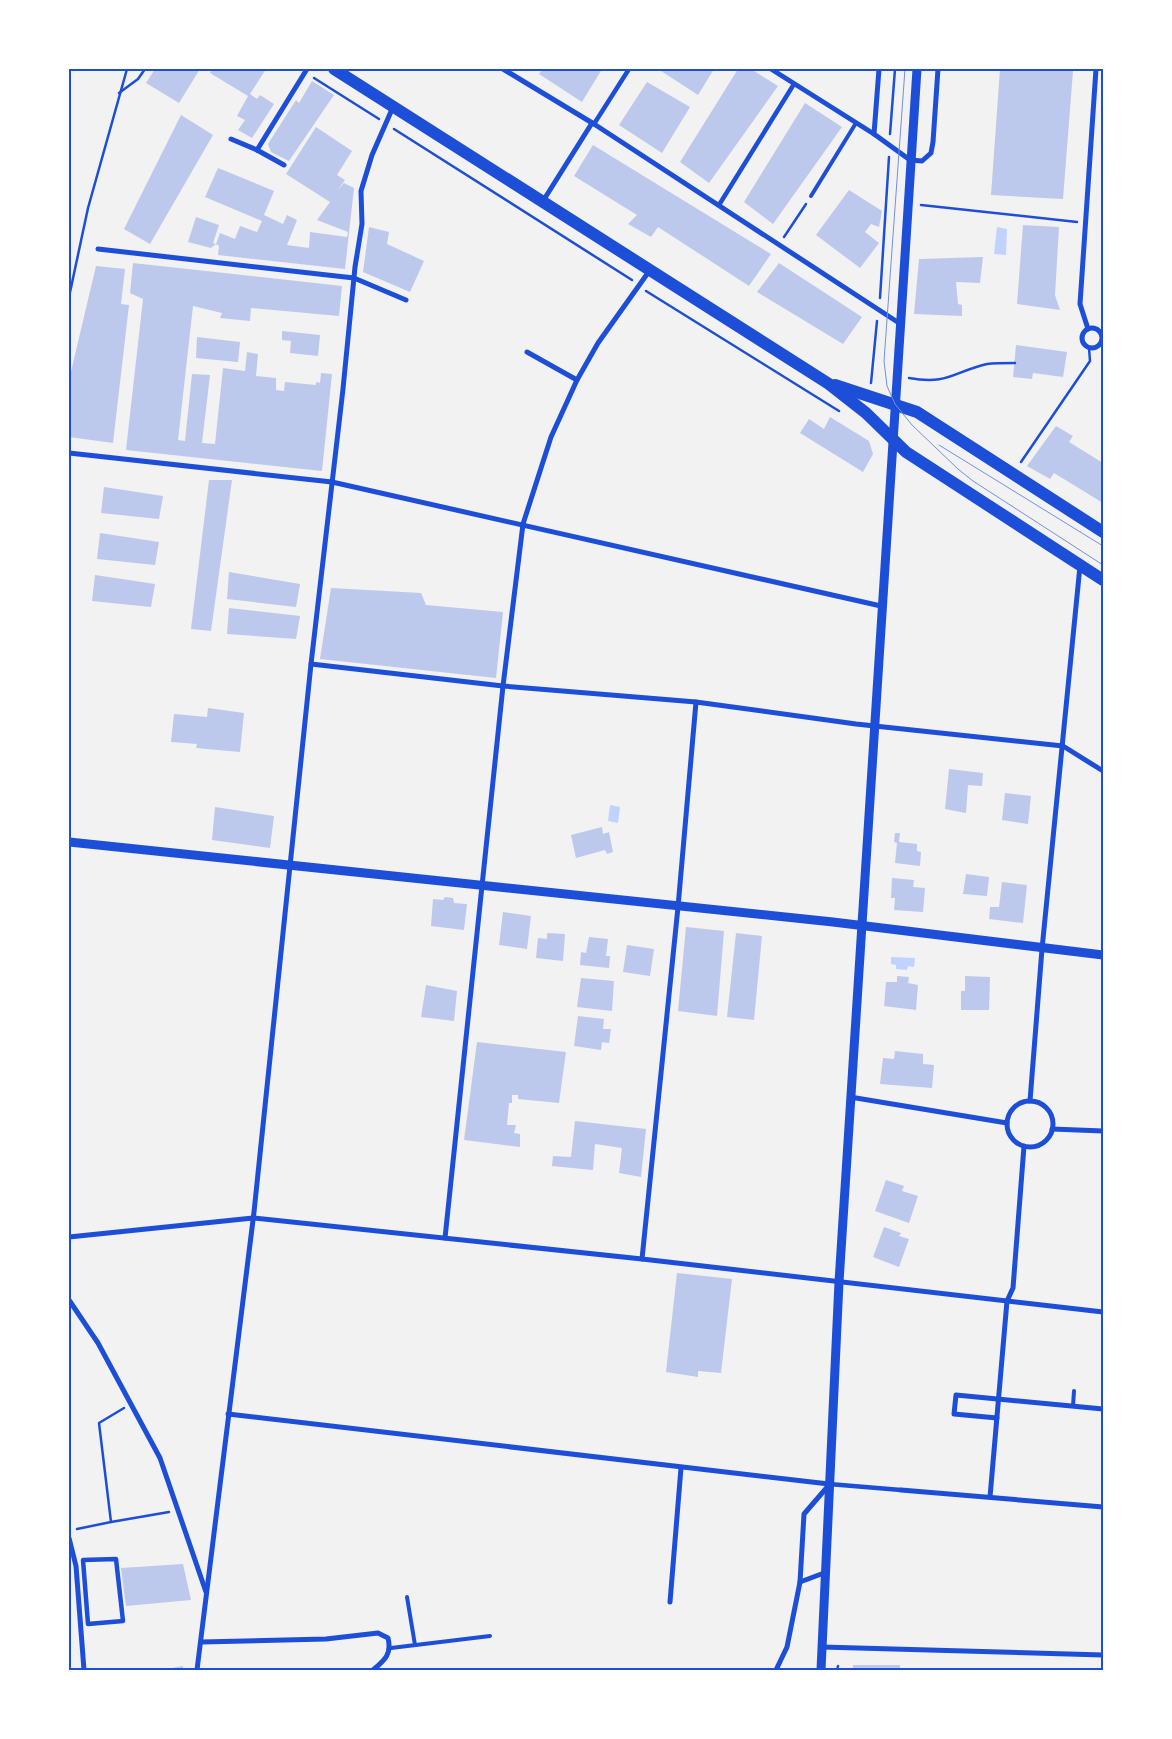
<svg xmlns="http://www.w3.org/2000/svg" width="1172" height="1739" viewBox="0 0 1172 1739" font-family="'Source Sans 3',sans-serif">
  <rect width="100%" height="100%" fill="#f2f2f2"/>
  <g fill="#bfd3fe">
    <polygon points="997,227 1007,229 1006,255 994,254"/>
    <polygon points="610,805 620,807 618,823 608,821"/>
    <polygon points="891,957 915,958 914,967 908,966 907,970 896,969 896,965 891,964"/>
  </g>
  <g fill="#bdc9ec">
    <polygon points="155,69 200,69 179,103 146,83"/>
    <polygon points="212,69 266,69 250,94 257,99 260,95 274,104 252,138 238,130 245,120 237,116 248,96 210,73"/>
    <polygon points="543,69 602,69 582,102 539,74"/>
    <polygon points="658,69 714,69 698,95"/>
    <polygon points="738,69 751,69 778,86 709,183 680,162"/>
    <polygon points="1000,69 1073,71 1063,199 991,195"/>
    <polygon points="312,81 334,95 289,161 271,152 268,144 296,100 299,103"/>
    <polygon points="647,82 690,107 662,153 619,125"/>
    <polygon points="805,103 842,127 773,224 744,202"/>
    <polygon points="181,115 213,135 150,244 124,229"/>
    <polygon points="316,127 352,151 337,175 345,180 337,191 344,183 354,188 345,269 218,255 219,246 216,244 220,233 235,239 240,226 257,232 262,221 205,197 218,168 274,191 264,215 283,224 287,215 297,220 287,245 309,248 310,232 347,237 348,232 317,220 330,202 286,174"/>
    <polygon points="593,145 771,254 749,286 658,227 651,237 628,224 637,215 574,176"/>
    <polygon points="849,190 882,211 879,227 871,224 865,232 879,243 860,268 816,235"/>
    <polygon points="196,217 219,225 213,243 216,244 211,248 188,242"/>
    <polygon points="1023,225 1059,227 1055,295 1060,310 1017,304"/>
    <polygon points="369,227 389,232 387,244 424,261 410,292 363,272"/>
    <polygon points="983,257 980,283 956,282 958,304 962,305 962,316 914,314 919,259"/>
    <polygon points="133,263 342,286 339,316 251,308 250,321 220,318 222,313 193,306 178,440 185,441 192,374 210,375 202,443 215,444 223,368 245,371 247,352 258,354 256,376 276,378 276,390 284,391 285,382 316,385 316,382 320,383 321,373 332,374 322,471 126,450 143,299 130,293"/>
    <polygon points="779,263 862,317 843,344 757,292"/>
    <polygon points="96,266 125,269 121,304 129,305 113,443 69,437 69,380"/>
    <polygon points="282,331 320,335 318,356 290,353 291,341 282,340"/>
    <polygon points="197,337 240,342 238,362 196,358"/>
    <polygon points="1016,345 1067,352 1063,377 1033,373 1032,379 1013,377"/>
    <polygon points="830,417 869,441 873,454 863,472 800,433 809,419 824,429"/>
    <polygon points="1056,426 1073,436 1069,442 1103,463 1103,503 1054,473 1050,479 1027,466"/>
    <polygon points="209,480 232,480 211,631 191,629"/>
    <polygon points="104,487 163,496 159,519 101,513"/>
    <polygon points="100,533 159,542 155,565 97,559"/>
    <polygon points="229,572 300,584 296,607 227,599"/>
    <polygon points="95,575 155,584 151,607 92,601"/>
    <polygon points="331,588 421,593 426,605 503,612 496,678 320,659"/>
    <polygon points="229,608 300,616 296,639 227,634"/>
    <polygon points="208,708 244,713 240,752 196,748 197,744 171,742 174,714 207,717"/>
    <polygon points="949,769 983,773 982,786 968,785 966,813 945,809"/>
    <polygon points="1005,793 1031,796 1028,824 1002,820"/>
    <polygon points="215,807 274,816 270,848 212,840"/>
    <polygon points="602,827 603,834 609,832 613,852 607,854 605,850 576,858 571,835"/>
    <polygon points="895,833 900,833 899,842 917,844 917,851 921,852 920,866 895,863 897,843 894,842"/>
    <polygon points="966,874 989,877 987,896 963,894"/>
    <polygon points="892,878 914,880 913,887 925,888 923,912 894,910 895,898 891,898"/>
    <polygon points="1002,882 1027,885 1023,923 989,919 990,907 999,907"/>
    <polygon points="445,897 453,898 454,903 467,904 464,930 431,926 433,899 443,900"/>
    <polygon points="503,912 531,916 527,949 499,945"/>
    <polygon points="686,927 724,931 717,1016 678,1011"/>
    <polygon points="547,933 565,934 563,961 536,958 538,938 547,939"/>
    <polygon points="736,933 762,936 754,1020 727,1017"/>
    <polygon points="589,937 608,939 606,956 610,956 609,968 580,965 581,952 586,953"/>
    <polygon points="627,945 654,949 650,976 623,972"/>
    <polygon points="897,976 909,977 908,983 918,985 916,1010 884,1006 886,982 897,982"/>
    <polygon points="965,976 990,977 989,1010 961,1010 961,991 965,991"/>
    <polygon points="581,978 614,981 612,1011 577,1007"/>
    <polygon points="426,985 457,991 454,1021 421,1017"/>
    <polygon points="578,1016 604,1019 603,1029 611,1029 609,1043 602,1042 601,1050 574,1046"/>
    <polygon points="477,1042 566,1052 559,1103 518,1099 518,1095 512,1095 512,1103 509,1103 507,1125 516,1125 514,1133 520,1134 520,1147 464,1140"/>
    <polygon points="895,1051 923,1054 923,1064 934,1065 932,1088 880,1084 883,1058 894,1059"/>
    <polygon points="575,1121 646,1129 641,1177 619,1173 622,1148 595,1144 593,1170 552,1166 553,1156 571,1157"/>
    <polygon points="886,1180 904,1186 902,1191 918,1196 909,1223 875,1211"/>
    <polygon points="884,1227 901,1233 899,1236 909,1239 899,1267 873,1257"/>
    <polygon points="677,1273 732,1279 721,1373 698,1371 698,1377 666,1372"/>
    <polygon points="183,1564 191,1600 126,1606 121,1568"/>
    <rect x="853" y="1665" width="47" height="5"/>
    <polygon points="183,1666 183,1670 166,1670 166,1669"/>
  </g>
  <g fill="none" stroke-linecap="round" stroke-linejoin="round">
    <g stroke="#1d4ed8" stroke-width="2.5">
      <polyline points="314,78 379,119"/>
      <polyline points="119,93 138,79 145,69"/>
      <polyline points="394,129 632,280"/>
      <polyline points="890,134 895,69"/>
      <polyline points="921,205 1077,222"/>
      <polyline points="784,237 806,204"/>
      <polyline points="646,291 839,411"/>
      <polyline points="69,297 88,208 127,69"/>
      <polyline points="880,298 889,157"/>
      <path d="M909,378C948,385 953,372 987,364C995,363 1006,363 1015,363"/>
      <polyline points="871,383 877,321"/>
      <polyline points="1021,462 1090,361 1089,348"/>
      <polyline points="111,1522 169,1512"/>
      <polyline points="77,1529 111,1522 99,1423 124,1408"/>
      <polyline points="837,1670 838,1666"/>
    </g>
    <g stroke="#1d4ed8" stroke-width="4">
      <polyline points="811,196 856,123"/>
      <polyline points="1073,1406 1074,1391"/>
      <polyline points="407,1597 415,1645"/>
      <polyline points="391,1648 490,1636"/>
    </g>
    <g stroke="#1d4ed8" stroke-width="4.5">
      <polyline points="594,124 629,69"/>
      <polyline points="719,205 794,84"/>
      <polyline points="829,1484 901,1490"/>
      <polygon points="116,1559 123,1621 88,1624 83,1560"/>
    </g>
    <g stroke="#1d4ed8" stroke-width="5">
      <polyline points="503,69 594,124 899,323"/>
      <polyline points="771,69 874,134 910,160 922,161 931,153 933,142 938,69"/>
      <polyline points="874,134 879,69"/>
      <polyline points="231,139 257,150 284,165"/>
      <polyline points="257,150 307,69"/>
      <polyline points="543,201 592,123"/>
      <polyline points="98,249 354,278 406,300"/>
      <circle cx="1092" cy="338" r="10"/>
      <polyline points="1088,329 1080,304 1096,69"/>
      <polyline points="527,352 577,380"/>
      <polyline points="69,453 332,482 881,606"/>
      <polyline points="311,664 503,686 696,702 856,724 1063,746 1103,771"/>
      <polyline points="850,1097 1007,1123"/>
      <polyline points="1030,1101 1042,949 1080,566"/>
      <circle cx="1030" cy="1124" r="23"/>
      <polyline points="1052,1129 1103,1131"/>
      <polyline points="69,1237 253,1218 642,1259 1103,1312"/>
      <polyline points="445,1238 503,686 523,524 551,437 577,380 598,343 650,270"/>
      <polyline points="642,1259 678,907 696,702"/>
      <polyline points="69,1300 98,1343 160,1458 206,1592"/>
      <polyline points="228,1414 829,1484"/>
      <polyline points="997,1418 954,1414 956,1395 1103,1409"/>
      <polyline points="901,1490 1103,1507"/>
      <polyline points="990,1497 1007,1301 1013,1288 1024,1146"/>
      <polyline points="69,1538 76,1566 84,1670"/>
      <polyline points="800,1582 824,1573"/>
      <polyline points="670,1602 681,1468"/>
      <path d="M201,1642L326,1639L378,1633L388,1638C392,1654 385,1660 373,1670"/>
      <polyline points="822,1647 1103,1655"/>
      <polyline points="197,1670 254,1212 311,664 343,389 355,267 362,224 361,191 372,155 393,107"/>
      <polyline points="776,1670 787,1647 800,1582 804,1514 829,1485"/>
    </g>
    <g stroke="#1d4ed8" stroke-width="9">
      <polyline points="69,842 833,922 1103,955"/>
      <polyline points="821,1670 839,1282 917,69"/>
    </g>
    <g stroke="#1d4ed8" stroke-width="12">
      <polyline points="334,69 829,384 866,413 906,452 1103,580"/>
      <polyline points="835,385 917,412 1103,532"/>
    </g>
    <g stroke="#7290e2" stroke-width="1">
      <polyline points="905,69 884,361 887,386 895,404 912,425 958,469 973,481 1103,565"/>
      <polyline points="939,445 1103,546"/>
    </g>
  </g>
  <rect width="1172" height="1739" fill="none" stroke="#ffffff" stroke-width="140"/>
  <rect x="70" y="70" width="1032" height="1599" fill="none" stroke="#1d4ed8" stroke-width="2"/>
</svg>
